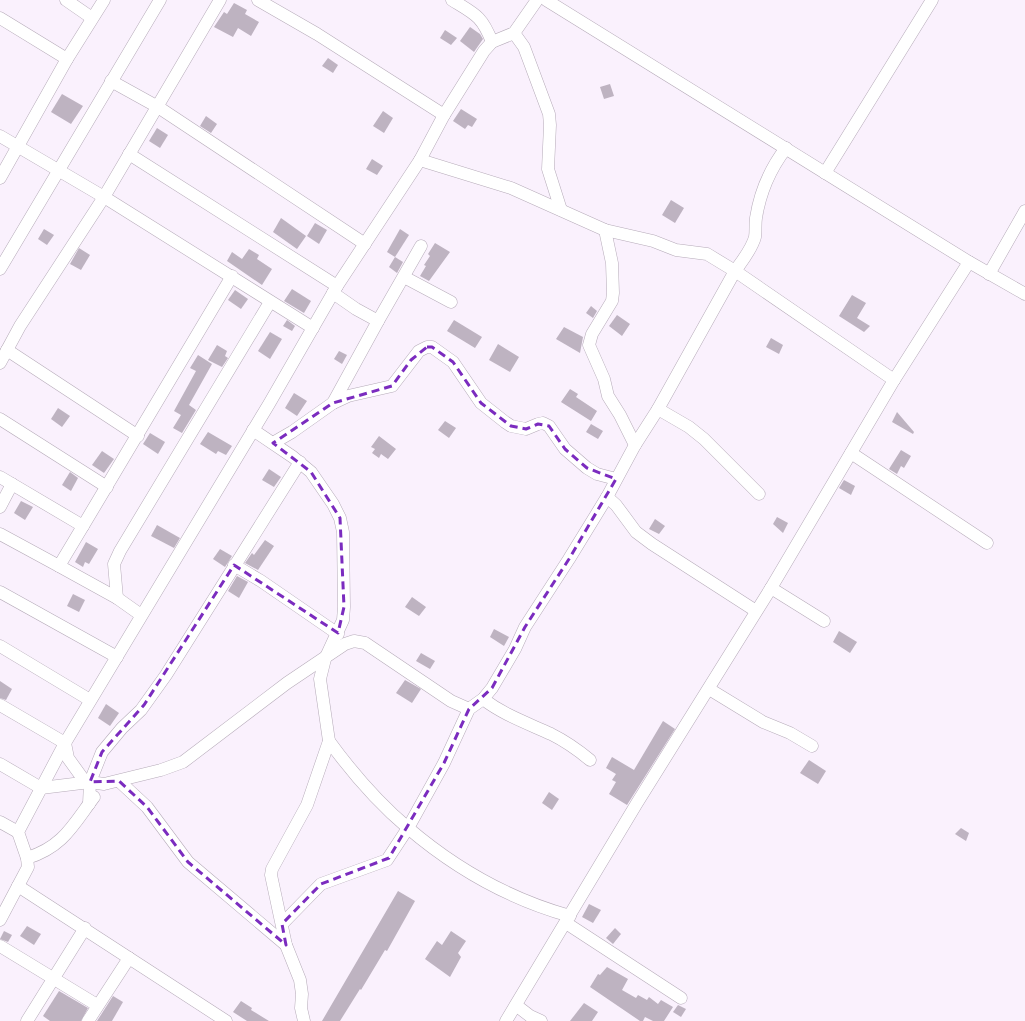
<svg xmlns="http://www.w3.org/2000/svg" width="1025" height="1021" viewBox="0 0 1025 1021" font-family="Quicksand,sans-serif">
  <rect width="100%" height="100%" fill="#faf1fd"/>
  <g fill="#beb3c1">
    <polygon points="234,3 247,10 245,14 259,22 251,36 238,28 233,37 214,27 224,12 227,14"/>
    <polygon points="470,27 480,34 483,39 474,52 460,41"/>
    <polygon points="445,30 457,38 451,45 440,38"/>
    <polygon points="328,58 338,65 333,73 322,66"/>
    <polygon points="610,84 614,96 604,99 600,87"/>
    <polygon points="62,94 83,106 71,124 51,112"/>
    <polygon points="461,109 477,119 472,127 468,125 465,129 453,121"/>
    <polygon points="383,111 393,118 384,133 373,126"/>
    <polygon points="206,116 217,124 211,133 200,126"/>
    <polygon points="157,128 168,135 160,148 149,141"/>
    <polygon points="372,159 383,166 377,175 366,169"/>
    <polygon points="671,200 684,208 675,223 662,215"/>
    <polygon points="281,218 306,236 297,249 273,232"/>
    <polygon points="315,223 327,230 319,244 307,236"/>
    <polygon points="44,229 54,235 47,245 38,239"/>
    <polygon points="400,229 409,235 395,257 387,252"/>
    <polygon points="435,243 450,252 429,281 420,276 426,266 424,265 430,256 428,254"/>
    <polygon points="79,248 90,255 81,270 70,264"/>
    <polygon points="249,249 259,255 257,259 272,269 262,285 227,261 232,252 242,259"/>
    <polygon points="395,257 403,262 397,273 389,267"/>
    <polygon points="292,289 311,301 304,313 284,301"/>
    <polygon points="235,290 248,299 241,309 228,300"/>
    <polygon points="852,295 866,303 857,318 870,326 864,332 839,316"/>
    <polygon points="591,306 597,311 593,318 586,313"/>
    <polygon points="617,315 630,324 622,336 609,326"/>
    <polygon points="287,320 295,326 292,331 283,326"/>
    <polygon points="454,320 482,337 475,348 447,331"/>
    <polygon points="564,327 583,337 580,353 556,339"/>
    <polygon points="270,332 282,339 270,359 258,351"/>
    <polygon points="771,338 783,345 779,354 766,347"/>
    <polygon points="498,344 519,357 510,372 489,360"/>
    <polygon points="217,345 227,351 225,356 228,358 222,367 208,360"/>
    <polygon points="339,351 347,355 342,364 334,359"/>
    <polygon points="198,355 212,364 189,405 196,410 182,433 173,428 181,415 174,411 196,371 190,368"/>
    <polygon points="570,389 578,394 576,397 597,411 591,421 561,402"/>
    <polygon points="294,393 307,401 297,416 285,408"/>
    <polygon points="58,408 70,416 62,427 51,419"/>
    <polygon points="897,412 914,432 913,434 892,422"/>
    <polygon points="445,421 456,428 449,438 438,430"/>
    <polygon points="591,424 603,431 598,439 586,432"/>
    <polygon points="208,432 232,446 226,455 218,451 216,454 200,444"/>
    <polygon points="150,433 165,442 158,454 143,444"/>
    <polygon points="379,436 396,449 388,459 381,454 379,458 372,453 375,449 371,447"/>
    <polygon points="901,450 911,456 904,468 901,466 897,474 889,469"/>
    <polygon points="102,451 114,459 104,473 92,465"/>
    <polygon points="269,469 281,477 274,487 262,480"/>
    <polygon points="70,472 78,478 71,491 62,485"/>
    <polygon points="844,480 855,486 851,495 839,488"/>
    <polygon points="21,501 33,507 25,520 14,513"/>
    <polygon points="777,517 788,523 783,533 773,524"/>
    <polygon points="655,519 665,526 659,534 649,529"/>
    <polygon points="157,525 180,538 174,548 151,536"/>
    <polygon points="265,540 274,546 258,570 245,563 252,553 254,555"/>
    <polygon points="86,542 98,549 89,564 85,562 83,567 75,562"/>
    <polygon points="220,549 232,556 225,567 213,559"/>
    <polygon points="237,576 248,582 239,598 228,591"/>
    <polygon points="73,594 85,600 79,612 67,606"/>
    <polygon points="412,597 426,607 419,616 405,607"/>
    <polygon points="494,629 509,637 504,646 490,637"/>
    <polygon points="839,631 857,642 850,653 833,642"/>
    <polygon points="421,653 435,661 430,669 416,661"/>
    <polygon points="405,680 421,689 412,703 396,693"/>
    <polygon points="0,681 12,689 6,700 0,698"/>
    <polygon points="106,704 119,713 110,726 98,718"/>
    <polygon points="663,721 675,729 627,805 609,794 616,782 612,780 616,774 606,768 612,757 634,770"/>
    <polygon points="809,760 826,771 818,784 800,773"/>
    <polygon points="549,792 559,799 552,810 542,803"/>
    <polygon points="961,828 969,833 966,841 955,834"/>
    <polygon points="398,891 415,901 387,951 385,950 361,990 360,989 340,1021 322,1021"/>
    <polygon points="589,904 601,910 593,923 582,917"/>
    <polygon points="27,926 41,934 34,945 20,936"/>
    <polygon points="615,928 621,934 613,944 606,938"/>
    <polygon points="4,931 12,935 8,942 0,939"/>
    <polygon points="451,931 466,941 458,953 461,957 450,977 425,959 437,941 442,945"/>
    <polygon points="607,967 628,979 622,990 636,998 638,995 647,1000 649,997 658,1004 661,1000 673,1007 664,1021 653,1021 645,1017 643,1021 640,1021 590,987 598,974 600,975"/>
    <polygon points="59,991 88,1008 81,1021 50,1021 43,1016"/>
    <polygon points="113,996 123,1002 112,1021 97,1021"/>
    <polygon points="241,1001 252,1008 251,1010 269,1021 247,1021 233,1012"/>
    <polygon points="584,1003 598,1012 592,1021 570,1021"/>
    <polygon points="678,1005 686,1009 681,1017 673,1012"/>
  </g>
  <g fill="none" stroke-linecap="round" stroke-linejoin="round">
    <g stroke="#b6abb9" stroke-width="13">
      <g id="minor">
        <polyline points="66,0 92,18"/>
        <polyline points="258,0 317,34 444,115"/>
        <path d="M452,0C475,14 482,16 492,42"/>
        <polyline points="546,0 969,262 1025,294"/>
        <polyline points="0,18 67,59"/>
        <polyline points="514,33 524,47 549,114 550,125 548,169 561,210"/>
        <polyline points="111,81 158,107 365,244"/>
        <polyline points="0,136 104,197 313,328"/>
        <polyline points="129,154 337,286"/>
        <path d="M420,160L511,188L605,230L653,241L676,250L707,254L735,271C742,261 752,249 755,237C756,231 755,224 756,218C760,192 770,169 786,148"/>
        <polyline points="825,173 932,0"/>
        <polyline points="0,178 67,59 104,0"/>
        <polyline points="605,230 612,263 613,293 612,301 592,334 589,345 604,379 608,396 620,415 635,445"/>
        <polyline points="0,269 160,0"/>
        <polyline points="989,274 1025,211"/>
        <polyline points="404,277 451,302"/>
        <polyline points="333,293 356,309 378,321 421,246"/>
        <polyline points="7,350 138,436"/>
        <polyline points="0,363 20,326 104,197 220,0"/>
        <polyline points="333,403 378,321"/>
        <polyline points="658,409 689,427 704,439 759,494"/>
        <polyline points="0,419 107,487"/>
        <polyline points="253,430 293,457 311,472 333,504 340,518 343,532 344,607 343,620 325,659 320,679 329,741 307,805 272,869 271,875 286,945 300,980 302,994 301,1008 304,1021"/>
        <polyline points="273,443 292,432 333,403 348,396 392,386 419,351 427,347 432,347 453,362 481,403 505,422 511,426 526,429 538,424 543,423 549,426 565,449 587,468 597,474 616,479"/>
        <polyline points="851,453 987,543"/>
        <polyline points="0,477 83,526 59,566 0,534"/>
        <polyline points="607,497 616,505 636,532 652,544 756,611"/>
        <polyline points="0,507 12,484"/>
        <polyline points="83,526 232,276"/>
        <polyline points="234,565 261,581 338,634"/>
        <polyline points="59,566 117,598 141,615"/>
        <polyline points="771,588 824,621"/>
        <polyline points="0,592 117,657"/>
        <polyline points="117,598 114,564 120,551 270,302"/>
        <polyline points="0,646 90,700"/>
        <polyline points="709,689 763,722 790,733 812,746"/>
        <path d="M483,699C504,715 527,723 551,734C565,741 578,750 590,760"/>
        <polyline points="0,705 65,743 68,758 86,783"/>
        <polyline points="0,764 41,788 90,782 104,784 161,770 183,762 287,683 345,644 354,641 365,643 451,701 469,709"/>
        <polyline points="119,781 147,807 188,862 286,945"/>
        <polyline points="89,804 90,782 102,752 122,728 141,710 166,675 300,462"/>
        <polyline points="0,822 18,832"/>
        <path d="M27,858C63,847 73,825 94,797"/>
        <polyline points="18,886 226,1021"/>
        <path d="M570,916C509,899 456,869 408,828L444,763L469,709L483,699L492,688L515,649L525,627L569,559L607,497L635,445L658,409L735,271L894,380"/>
        <polyline points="0,920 28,867 27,858 18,832 65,743 269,404 337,286 420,160 444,115 484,51 492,42 514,33 537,0"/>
        <polyline points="566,923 681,998"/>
        <path d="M282,924L321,884L387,860L408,828C376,801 353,774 329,741"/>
        <polyline points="0,946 97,1005"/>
        <polyline points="517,1006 530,1016 541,1021"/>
        <polyline points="27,1021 85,928"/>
        <polyline points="88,1021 129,958"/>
        <polyline points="506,1021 637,803 771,588 894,380 969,262"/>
      </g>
    </g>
    <use href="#minor" stroke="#fff" stroke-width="12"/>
  </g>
  <path fill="none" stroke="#7b2cbf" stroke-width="3" stroke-dasharray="8 5" stroke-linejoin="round" d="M427,347H432L453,362L481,403L511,426L526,429L538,424L549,426L565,449L587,468L616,479L569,559L525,627L492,688L469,709L444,763L389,858L321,884L282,924L286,945L188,862L147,807L119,781L90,782L102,752L144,705L234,565L338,633L344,607L340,518L311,472L273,443L333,403L392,386L411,360Z"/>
</svg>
